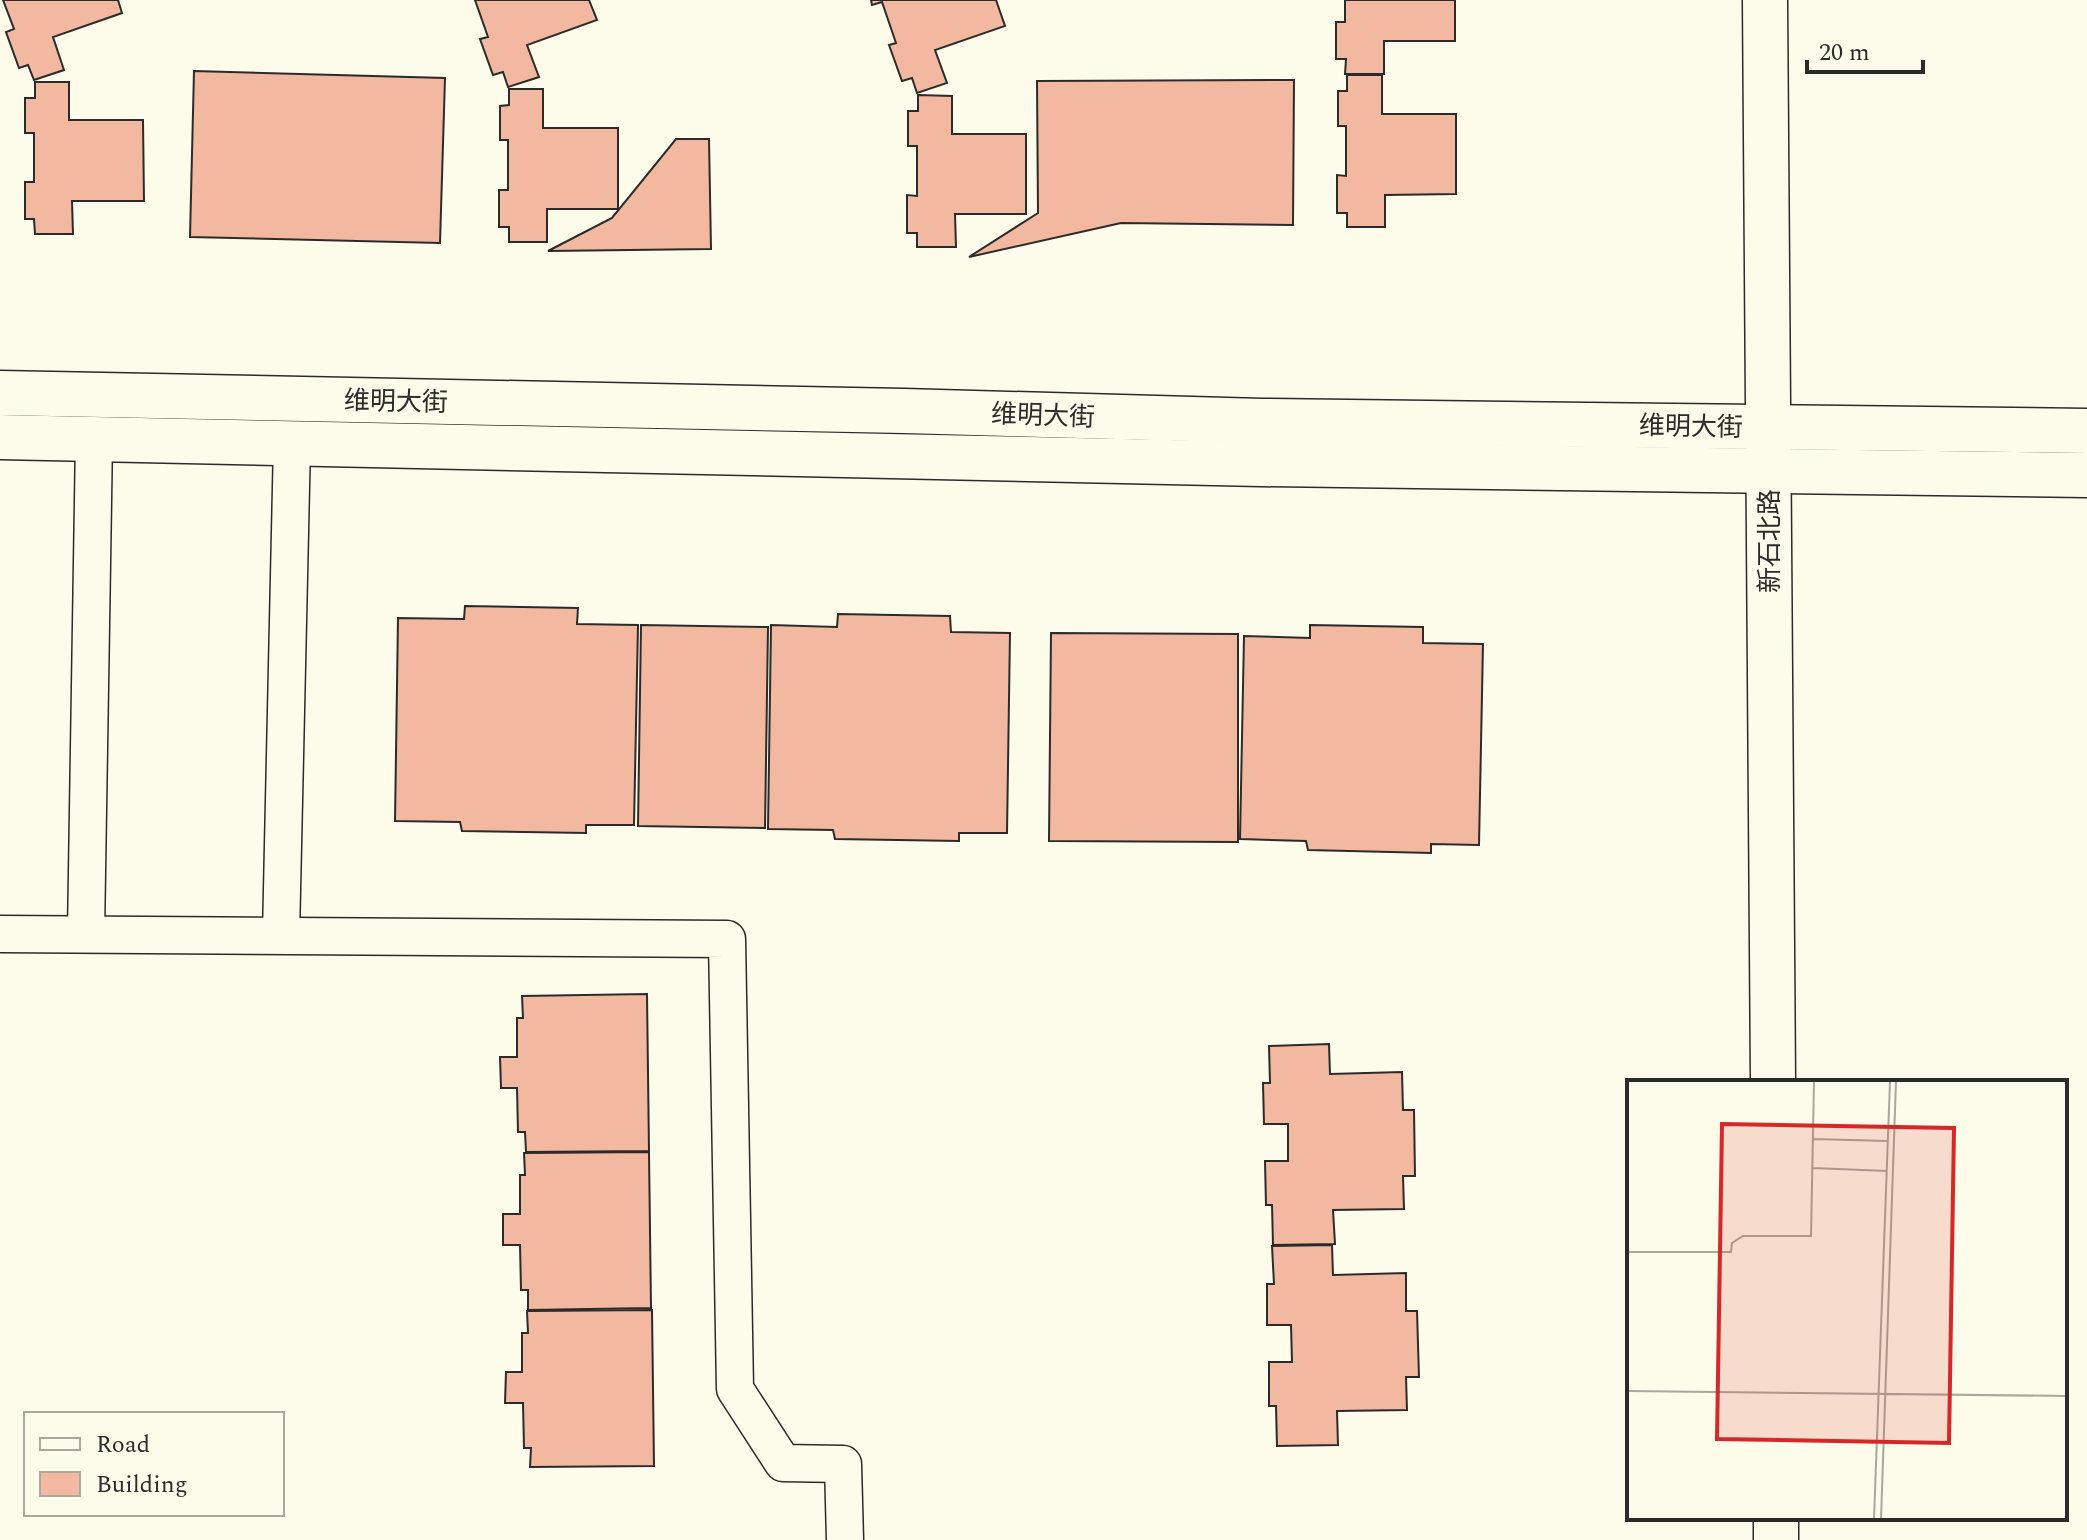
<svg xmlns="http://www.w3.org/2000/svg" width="2087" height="1540" viewBox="0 0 2087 1540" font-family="Spectral,'Noto Sans SC',serif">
  <rect width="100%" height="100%" fill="#fdfbea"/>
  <g fill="#f2b8a0" stroke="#2b2b2b" stroke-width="2">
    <polygon points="3,0 118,0 122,13 53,37 64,70 34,80 28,65 19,68 6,32 14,29"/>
    <polygon points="475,0 589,0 597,20 527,45 539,77 508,87 503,72 493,75 480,39 488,37"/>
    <polygon points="871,0 996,0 1005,26 935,50 947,83 917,93 912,78 902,81 889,45 896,43 882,2 872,5"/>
    <polygon points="1345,0 1455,0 1455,41 1384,41 1384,74 1345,74 1346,59 1336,59 1336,22 1345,22"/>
    <polygon points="194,71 445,78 440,243 190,237"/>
    <polygon points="1347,75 1382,75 1382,114 1456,114 1456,194 1385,195 1385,227 1347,227 1347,213 1337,213 1337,175 1346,176 1346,126 1338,126 1338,91 1347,91"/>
    <polygon points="1294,80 1293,225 1121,223 969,257 1038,213 1037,81"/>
    <polygon points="35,82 69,82 69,120 143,120 144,201 72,201 73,234 35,234 34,219 25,219 25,182 34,182 34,133 25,133 25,98 35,98"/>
    <polygon points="509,89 543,89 543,128 618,128 618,209 547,209 547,242 509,242 509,227 499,227 499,190 508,190 508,140 500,140 500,106 509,105"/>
    <polygon points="918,95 952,96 952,134 1026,134 1026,214 955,214 956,247 917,247 917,233 907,233 907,195 917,196 917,146 908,146 908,111 918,111"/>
    <polygon points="676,139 709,139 711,249 548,251 612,218"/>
    <polygon points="465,606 578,608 577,624 638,625 634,825 586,825 586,833 462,831 460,822 395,821 398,618 464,619"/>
    <polygon points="838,614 950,616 951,632 1010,633 1007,833 959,833 959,841 835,839 833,830 768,829 771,625 837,627"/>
    <polygon points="641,625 768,627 765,828 638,826"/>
    <polygon points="1310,625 1423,627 1423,643 1483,644 1479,845 1431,844 1431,853 1308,850 1306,841 1240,839 1244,636 1310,638"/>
    <polygon points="1051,633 1238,634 1238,842 1049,841"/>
    <polygon points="647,994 649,1151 526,1152 525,1132 518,1132 517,1088 501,1088 500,1057 517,1057 517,1018 523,1018 522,996"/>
    <polygon points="1329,1044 1330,1074 1402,1072 1403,1110 1414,1110 1415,1176 1403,1176 1404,1209 1333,1210 1335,1244 1273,1245 1272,1205 1266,1205 1265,1161 1288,1161 1288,1124 1264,1124 1263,1083 1270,1083 1269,1046"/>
    <polygon points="649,1152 651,1308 528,1310 528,1290 521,1290 520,1245 503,1245 503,1214 520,1214 520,1175 525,1175 524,1153"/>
    <polygon points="1332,1245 1333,1275 1406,1273 1406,1311 1417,1311 1419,1377 1406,1377 1407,1410 1337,1411 1338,1445 1277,1446 1276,1406 1269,1406 1269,1362 1292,1362 1291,1325 1267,1325 1267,1284 1274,1284 1272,1246"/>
    <polygon points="652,1310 654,1466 530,1467 531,1448 524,1448 523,1403 505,1403 506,1372 522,1372 522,1333 528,1333 527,1311"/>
  </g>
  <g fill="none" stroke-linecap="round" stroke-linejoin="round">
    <g stroke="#2b2b2b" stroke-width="39">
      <g id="minor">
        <polyline points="0,934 727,939 735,1389 783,1463 843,1464 845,1540"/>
        <polyline points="86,934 94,439"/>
        <polyline points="281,935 292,442"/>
      </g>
    </g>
    <g stroke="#2b2b2b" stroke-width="47">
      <g id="tertiary">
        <polyline points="1765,0 1773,1082"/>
        <polyline points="1776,1518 1776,1540"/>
      </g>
    </g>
    <g stroke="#2b2b2b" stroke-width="47">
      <g id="secondary">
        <polyline points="0,393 904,411 1262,421 2087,431"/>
        <polyline points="0,437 1261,464 2087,475"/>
      </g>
    </g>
    <use href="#minor" stroke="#fdfbea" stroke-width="36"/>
    <use href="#tertiary" stroke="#fdfbea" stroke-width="44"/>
    <use href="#secondary" stroke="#fdfbea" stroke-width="44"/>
  </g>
  <g text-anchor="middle" stroke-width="6" stroke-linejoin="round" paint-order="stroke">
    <g font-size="26" fill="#2b2b2b" stroke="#fdfbea">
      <text transform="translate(396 401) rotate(1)" y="9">维明大街</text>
      <text transform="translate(1043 415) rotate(2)" y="9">维明大街</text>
      <text transform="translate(1691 426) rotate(1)" y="9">维明大街</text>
      <text transform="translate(1769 541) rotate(-90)" y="9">新石北路</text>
    </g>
  </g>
  <g transform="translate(1627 1080)">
    <rect width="440" height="440" fill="#fdfbea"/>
    <path fill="none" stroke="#a9a89e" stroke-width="2" d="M186,59L261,61M186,88L260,91M0,172H104L105,163L116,156H184L187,1M0,311L440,316M247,439L263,1M254,439L269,1"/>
    <path fill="#d62828" fill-opacity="0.15" stroke="#d62828" stroke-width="4" d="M95,44L327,48L322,363L90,359Z"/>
    <rect width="440" height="440" fill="none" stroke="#2b2b2b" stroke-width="4"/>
  </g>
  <rect x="24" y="1412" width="260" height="104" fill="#fdfbea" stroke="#a9a89e" stroke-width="2"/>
  <rect x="40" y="1438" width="40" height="12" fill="#fdfbea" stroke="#a9a89e" stroke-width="2"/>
  <text x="96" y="1452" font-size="24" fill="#2b2b2b">Road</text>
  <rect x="40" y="1472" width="40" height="24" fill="#f2b8a0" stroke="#a9a89e" stroke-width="2"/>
  <text x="96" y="1492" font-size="24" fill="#2b2b2b">Building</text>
  <path d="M1807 60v12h116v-12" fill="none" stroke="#2b2b2b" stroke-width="4"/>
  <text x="1819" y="60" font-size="24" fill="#2b2b2b" stroke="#fdfbea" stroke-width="6" paint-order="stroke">20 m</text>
</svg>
